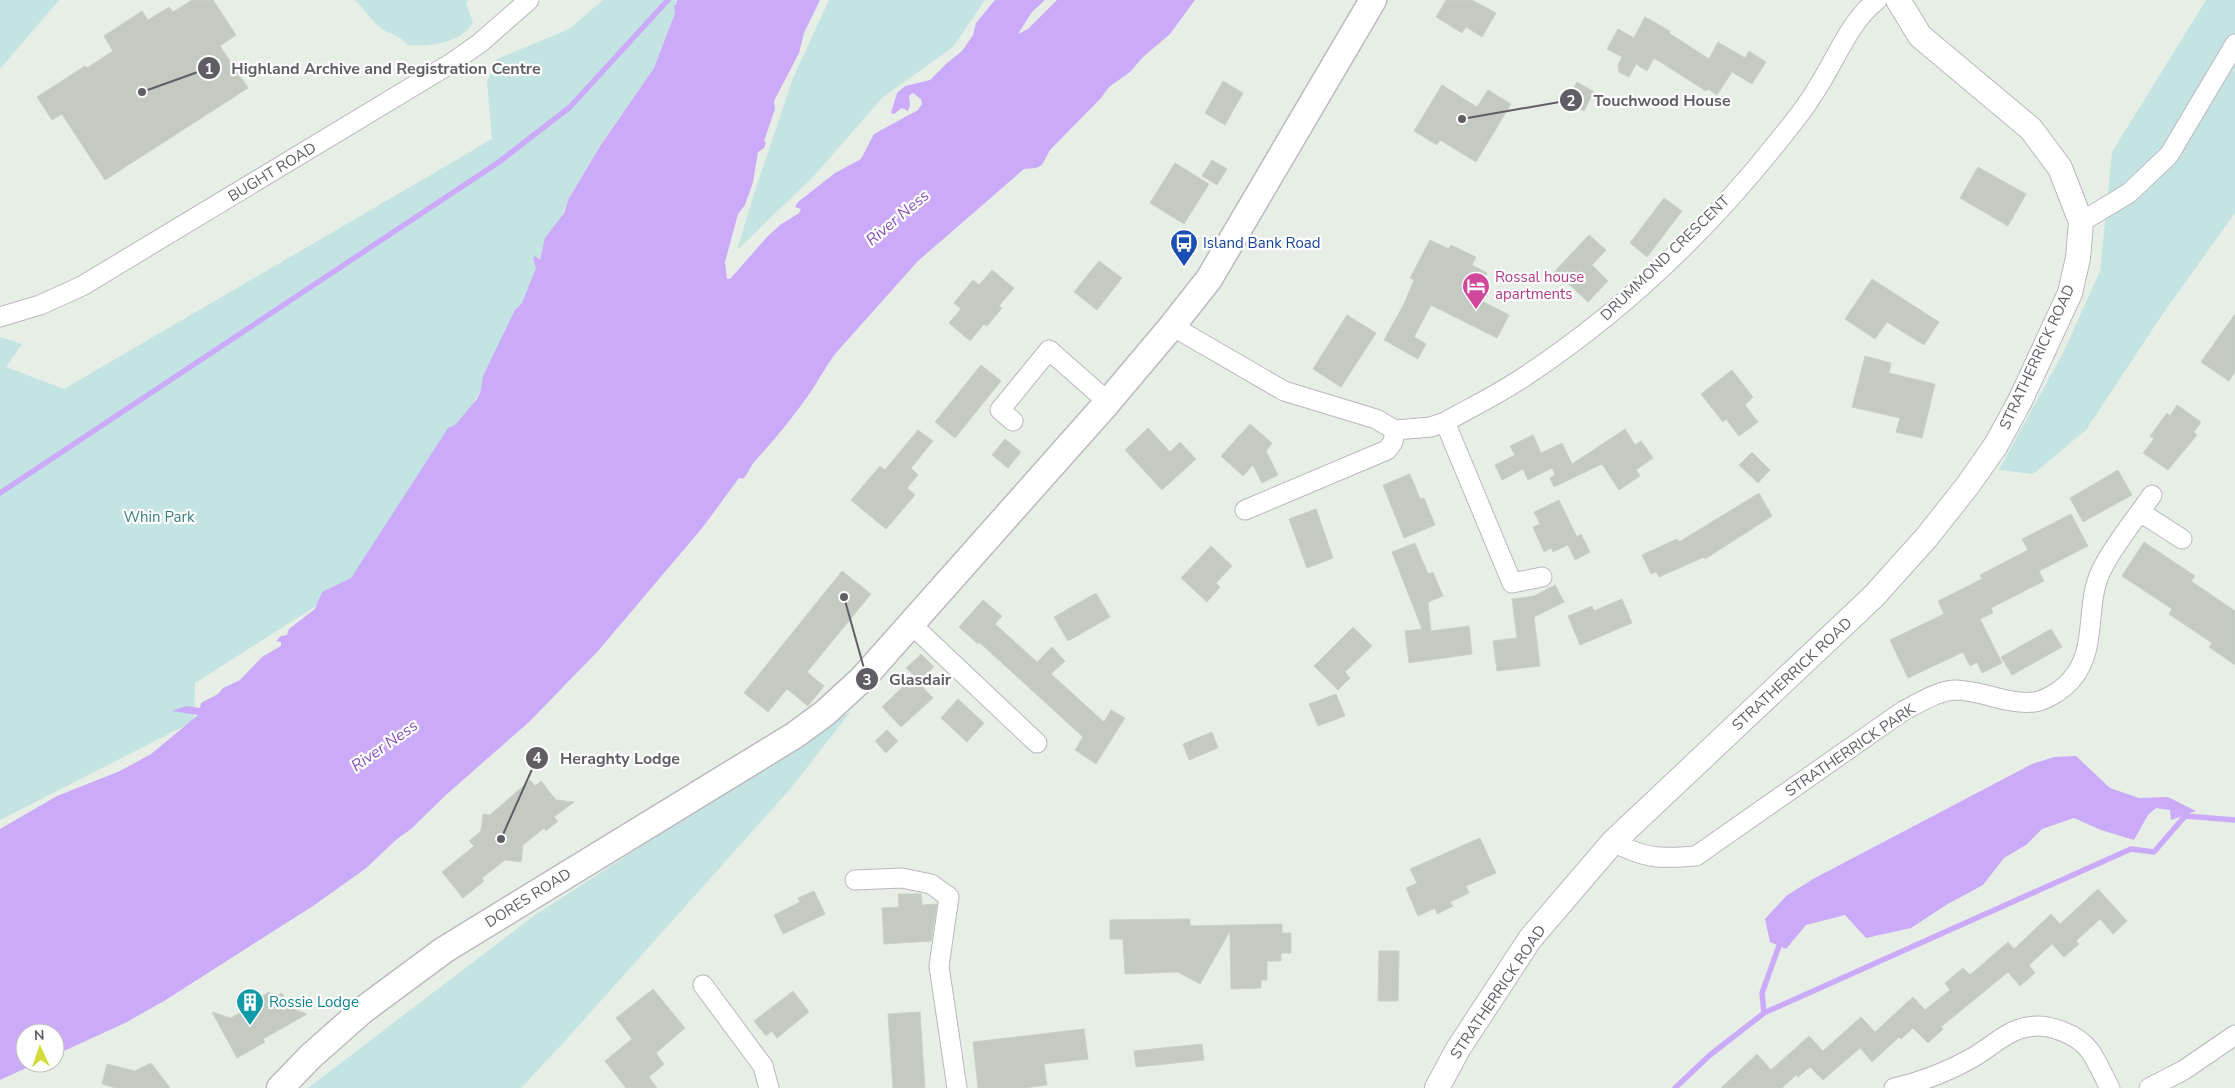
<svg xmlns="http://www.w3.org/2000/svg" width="2235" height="1088" viewBox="0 0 2235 1088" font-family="'Nunito Sans',sans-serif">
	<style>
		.green { fill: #c4e4e3 }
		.water { fill: #cbabf9 }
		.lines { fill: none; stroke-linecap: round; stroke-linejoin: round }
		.stream { stroke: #cbabf9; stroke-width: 5.5 }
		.building { fill: #c4cac2; stroke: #c9d2c4 }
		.minor-casing { stroke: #bbb7be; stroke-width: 21 }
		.tertiary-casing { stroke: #bbb7be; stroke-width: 26 }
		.secondary-casing { stroke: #bdb9c0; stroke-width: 29 }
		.minor { stroke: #fff; stroke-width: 19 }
		.tertiary { stroke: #fff; stroke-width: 24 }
		.secondary { stroke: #fff; stroke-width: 26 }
		.labels { text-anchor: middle; stroke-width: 4.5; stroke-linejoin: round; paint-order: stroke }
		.street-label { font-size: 15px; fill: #615d64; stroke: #fff }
		.transit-label { font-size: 15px; fill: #164399; stroke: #fff; text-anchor: start }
		.hotel-label { font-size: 15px; fill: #b23c85; stroke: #fff; text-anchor: start }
		.park-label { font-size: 15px; fill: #3a7c7e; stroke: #fff }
		.culture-label { font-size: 15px; fill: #0d838f; stroke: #fff; text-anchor: start }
		.water-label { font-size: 16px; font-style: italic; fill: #844fbb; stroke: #fff }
		.leader { fill: none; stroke: #615d64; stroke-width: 2 }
		.callout-dot { fill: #615d64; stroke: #fff; stroke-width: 2 }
		.mark-label { font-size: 15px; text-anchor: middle; font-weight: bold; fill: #fff }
		.callout-label { font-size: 16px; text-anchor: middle; font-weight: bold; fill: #615d64; stroke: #fff; stroke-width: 4.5; stroke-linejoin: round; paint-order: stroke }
	</style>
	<rect width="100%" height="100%" fill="#e7eee5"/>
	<path class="green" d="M0,0H59L0,69Z
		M355,0H469L466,3L473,22C462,43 430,47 408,45C398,34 393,36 382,29C371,21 365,9 355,0Z
		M603,0H676L675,13L654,68L600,145L568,200L530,290L481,390L404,523L346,587L195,683L194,721L0,820V337L22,344L6,367L64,389L492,139L487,82L497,59L569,29Z
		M829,0H985L953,47L882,98L814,176L737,250L754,194L793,78Z
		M2206,0H2235V213L2164,312L2086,430L2033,474L1999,470L2065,349L2100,271L2112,152Z
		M851,711L791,788L564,1042L521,1088H308L535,915Z"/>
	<path class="water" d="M677,0H820L804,33L799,53L774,101L775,109L764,141L766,142L764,148L758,152L753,182L745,205L738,214L725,262L727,279H730L767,237L780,225L799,213L801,209L795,207L798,202L835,173L861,159L874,134L918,110L922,104L921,99L913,93L909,96L910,105L908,111L902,108L894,114L891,113L897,93L905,86L930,80L947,63L962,51L973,35L976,23L995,0H1045L1032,12L1018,34L1028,29L1057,0H1195L1170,34L1143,57L1130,72L1109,87L1101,98L1050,150L1042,165L1036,168L1024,169L918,261L835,354C826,366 820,378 812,390C795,415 776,438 756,460C750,466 749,473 743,479L739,478L703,527L598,651L529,722L447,794L411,829L397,839L365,869L313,906L164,1001L125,1023L55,1055V1033H25V1063H37L0,1080V829L57,796L120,771L151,754L198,715L172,711L186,706L200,708L201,703L218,694L223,688L240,680L262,657L281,646V642L276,641L281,636L287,635L289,629L315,609L322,592L351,578L448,428L455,425L477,399L481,390L483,376L515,310L522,303L536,268L533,258L535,256L540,260L545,238L564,213L568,200L600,146L654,68L675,13L674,5H676Z
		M2076,756L2110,788L2139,798L2168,797L2196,811L2171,820L2170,810L2156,808L2148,815L2134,840L2101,830L2074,818L2042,829L2026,845L2004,858L1983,885L1946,905L1911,928L1866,938L1845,915L1806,925L1786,949L1770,942L1765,919L1786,896L1813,879L2032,764L2054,757Z"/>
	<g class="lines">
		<path class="stream" d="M0,493L499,162L570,107L668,0
			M1764,1013L1762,993L1779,946
			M1675,1088L1710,1055L1764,1013L2131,849L2154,852L2185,816L2235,820"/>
	</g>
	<path class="building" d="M192,0H213L236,35L220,46L248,88L105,180L62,114L52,120L37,97L85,66L87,68L113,51L104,36L142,11L148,20L169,7L173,12Z
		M1446,0H1472L1496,13L1482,37L1466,27L1462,33L1436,17Z
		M1645,17L1670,31L1669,33L1709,59L1718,42L1745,58L1749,51L1766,62L1752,84L1732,72L1717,95L1708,89L1706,91L1654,58L1647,71L1636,64L1629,77L1619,72L1618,65L1622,57L1607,49L1618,29L1634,38Z
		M1223,81L1243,93L1225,125L1205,113Z
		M1577,82L1594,92L1584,111L1567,101Z
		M1442,85L1477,107L1488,90L1511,104L1476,162L1440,140L1437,145L1414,131Z
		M1212,160L1227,169L1217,185L1202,176Z
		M1175,163L1209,184L1184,224L1150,203Z
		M1978,167L2026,194L2008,226L1960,198Z
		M1664,198L1682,211L1647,257L1630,243Z
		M1589,235L1606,250L1592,265L1608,281L1588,302L1555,271Z
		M1430,240L1449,249L1451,245L1476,257L1472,265L1487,273L1474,297L1509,315L1497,338L1431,305L1414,337L1426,344L1418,359L1384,340L1404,304L1414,280L1410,278Z
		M1099,261L1122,278L1097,310L1074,292Z
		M992,270L1014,288L999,306L1002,308L987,326L984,324L970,341L949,323L961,309L954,303L973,280L979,285Z
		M1872,279L1939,322L1924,345L1887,322L1875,339L1845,319Z
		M2235,314V372L2229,381L2201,362Z
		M1347,315L1376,333L1341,387L1313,369Z
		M1865,356L1891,363L1889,373L1935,384L1922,438L1896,432L1900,418L1852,407Z
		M981,365L1001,381L955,438L935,422Z
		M1732,370L1753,397L1745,405L1758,422L1739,436L1726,419L1723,422L1701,394Z
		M2177,405L2201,422L2194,432L2197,435L2168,470L2143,453L2154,439L2150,436L2167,413L2170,416Z
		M1250,424L1272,443L1266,451L1278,475L1262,483L1253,465L1243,476L1221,456Z
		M1148,428L1170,452L1180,442L1196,459L1162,490L1125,450Z
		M1625,429L1635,445L1641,441L1653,458L1636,470L1640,476L1619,490L1602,464L1554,487L1550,478L1555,475L1552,468L1528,480L1523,469L1502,480L1495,465L1515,455L1510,446L1533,435L1541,453L1562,443L1572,464Z
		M918,430L933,441L911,468L918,475L907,488L915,495L886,529L851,500L880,466L885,470Z
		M1005,439L1021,452L1008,468L992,455Z
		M1752,452L1770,470L1758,483L1739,465Z
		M2118,470L2132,495L2083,522L2070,498Z
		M1410,474L1420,499L1424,498L1435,525L1404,538L1383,485Z
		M1759,493L1772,516L1705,559L1704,557L1659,577L1656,572L1651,574L1642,555L1677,539L1679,542Z
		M1559,500L1577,537L1581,534L1590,552L1575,560L1568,545L1553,552L1551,548L1544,552L1533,527L1540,524L1534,512Z
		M1316,509L1333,558L1307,568L1289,519Z
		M2071,514L2088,546L2039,571L2044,581L1991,608L1993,613L1980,619L2002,663L1982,673L1977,662L1970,666L1963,652L1908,678L1890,640L1944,614L1938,601L1982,579L1980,575L2028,550L2022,539Z
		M2144,542L2195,576L2191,581L2235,611V665L2209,647L2212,643L2169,614L2172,609L2122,576Z
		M1415,543L1428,574L1433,572L1443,596L1428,602L1431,631L1469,626L1472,654L1409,663L1405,631L1422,629L1392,552Z
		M1211,546L1232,566L1216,583L1220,587L1207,602L1181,578Z
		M842,571L871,594L807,672L824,686L808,706L787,689L768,712L744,693Z
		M1555,585L1564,602L1534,617L1540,666L1497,671L1493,641L1517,638L1512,599L1534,596Z
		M1096,593L1110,617L1068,641L1054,617Z
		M1622,599L1632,623L1580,645L1568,616L1592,606L1594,611Z
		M983,600L1002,616L995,624L1037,662L1052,647L1065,661L1051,674L1104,722L1111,710L1125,718L1096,764L1075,750L1083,737L979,642L978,644L959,627Z
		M1353,627L1372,646L1345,672L1350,678L1338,690L1314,666Z
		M2051,629L2062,647L2012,675L2001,657Z
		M921,654L934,667L920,681L906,668Z
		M913,677L933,698L901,727L882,707Z
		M1336,694L1345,716L1318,726L1309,704Z
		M958,699L984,723L967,742L941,718Z
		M887,730L898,741L886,753L875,741Z
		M1212,732L1218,748L1189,760L1183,744Z
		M530,780L535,786L541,781L556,800L574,802L554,817L558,821L546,831L544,828L523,845L521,862L505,860L482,878L484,881L463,898L442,872L474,846L469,841L481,831L483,814L490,815Z
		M1480,838L1496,873L1466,886L1469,893L1450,902L1453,906L1437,914L1435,908L1418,916L1406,888L1417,883L1410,869Z
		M2098,889L2127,921L2113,934L2100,919L2076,941L2079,944L2064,957L2052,944L2029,965L2035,973L2020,986L2008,972L1941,1027L1943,1029L1928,1043L1913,1028L1901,1039L1899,1037L1872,1062L1860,1048L1823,1080L1810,1067L1798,1077L1796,1075L1782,1088H1721L1757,1054L1771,1070L1809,1036L1823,1051L1861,1017L1875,1032L1913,997L1925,1010L1950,990L1945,983L1963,968L1970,975L2008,942L2014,949L2051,914L2060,924Z
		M814,891L825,914L783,934L774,915L800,902L798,898Z
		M898,894H921L922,905L937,904L931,941L884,944L882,908L899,907Z
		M1190,919V926L1282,924V933H1291V953H1281V961H1267V980H1261V988L1231,989L1230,931L1200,984L1178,972L1125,974L1123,939H1110V920Z
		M1379,951H1399L1398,1001H1378Z
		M653,989L685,1028L656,1053L664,1064L649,1077L657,1088H626L605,1061L632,1039L616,1018Z
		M793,991L809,1012L777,1038L772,1031L766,1036L754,1021Z
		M269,992L273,998L282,993L290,1008L307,1014L263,1039L265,1042L237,1058L212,1012L231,1018L254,1005L252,1001Z
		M920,1012L925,1088H893L888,1014Z
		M1084,1029L1088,1059L1044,1064L1047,1085L1024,1088H978L973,1042Z
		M1202,1044L1204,1060L1136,1067L1134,1051Z
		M151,1063L170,1088H116L102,1084L107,1064L135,1071Z"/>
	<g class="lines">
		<g class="minor-casing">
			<path id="minor" d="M2081,222L2129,193L2169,155L2235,44
				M0,317L40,305L82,286L450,64L480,43L529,0
				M1172,326L1284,391L1376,419L1395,430L1431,427L1445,422C1472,407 1501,393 1527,375C1623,311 1709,229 1780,139C1793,123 1806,107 1816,90C1836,60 1848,23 1877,0
				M1013,421L1000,410L1049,350L1108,402
				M1445,422L1512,583L1542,577
				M1245,510L1387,450L1393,442L1395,430
				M2140,512L2182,539
				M912,625L1037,743
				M1613,842C1646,859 1660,859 1696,856L1903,711C1919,703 1937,691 1955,690C1982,690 2007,705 2034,702C2044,701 2057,693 2064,687C2101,656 2083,609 2101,571C2114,544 2135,520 2152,495
				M855,880L902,878L931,884L949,897L939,966L957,1088
				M703,985L763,1066L769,1088
				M1894,1088C1921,1082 1947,1072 1972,1058C1990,1048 2007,1030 2028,1027C2048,1023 2078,1034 2090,1051C2098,1062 2103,1076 2110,1088
				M2149,1088L2184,1070L2235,1035"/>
		</g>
		<g class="tertiary-casing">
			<path id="tertiary" d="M1437,1088L1458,1049L1530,939L1613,842L1874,596L1926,538L1968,485L1996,445L2020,401L2070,293L2078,258L2081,222L2060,168L2031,129L1920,36L1898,0"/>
		</g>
		<g class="secondary-casing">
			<path id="secondary" d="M280,1088L311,1056L363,1010L444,950L795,735L825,713L863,678L1108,402L1172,326L1209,279L1373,0"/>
		</g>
		<use href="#minor" class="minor"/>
		<use href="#tertiary" class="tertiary"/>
		<use href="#secondary" class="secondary"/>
	</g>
	<defs>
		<g id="bus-pin" transform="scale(1.4375)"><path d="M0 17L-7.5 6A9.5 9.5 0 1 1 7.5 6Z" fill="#1a4fb4" stroke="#fff"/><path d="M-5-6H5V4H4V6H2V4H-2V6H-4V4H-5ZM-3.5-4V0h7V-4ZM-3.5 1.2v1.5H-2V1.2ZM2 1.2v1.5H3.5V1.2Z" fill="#fff"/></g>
		<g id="hotel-pin" transform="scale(1.4375)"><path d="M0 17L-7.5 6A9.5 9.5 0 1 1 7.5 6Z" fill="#d1479c" stroke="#fff"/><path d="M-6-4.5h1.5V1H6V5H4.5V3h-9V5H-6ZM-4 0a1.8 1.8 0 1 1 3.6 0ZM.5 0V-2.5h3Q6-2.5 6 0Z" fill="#fff"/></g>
		<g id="building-pin" transform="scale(1.4375)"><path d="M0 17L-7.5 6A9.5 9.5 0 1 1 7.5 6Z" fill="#0f9aa8" stroke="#fff"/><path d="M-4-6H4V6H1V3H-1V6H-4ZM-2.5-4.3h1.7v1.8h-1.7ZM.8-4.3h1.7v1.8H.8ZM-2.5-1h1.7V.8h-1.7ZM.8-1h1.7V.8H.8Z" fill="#fff"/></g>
	</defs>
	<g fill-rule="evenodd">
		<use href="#bus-pin" x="1184" y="243"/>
		<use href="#hotel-pin" x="1476" y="286"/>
		<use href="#building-pin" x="250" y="1002"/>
	</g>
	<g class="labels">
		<g class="street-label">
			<text transform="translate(272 172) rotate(-31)" y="5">BUGHT ROAD</text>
			<text transform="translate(1665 258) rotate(-44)" y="5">DRUMMOND CRESCENT</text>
			<text transform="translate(2037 357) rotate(-65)" y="5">STRATHERRICK ROAD</text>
			<text transform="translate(1792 674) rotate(-43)" y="5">STRATHERRICK ROAD</text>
			<text transform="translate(1850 750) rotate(-34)" y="5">STRATHERRICK PARK</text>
			<text transform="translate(528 898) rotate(-32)" y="5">DORES ROAD</text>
			<text transform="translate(1498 992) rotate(-56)" y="5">STRATHERRICK ROAD</text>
		</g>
		<g class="transit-label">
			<text x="1203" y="248">Island Bank Road</text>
		</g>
		<g class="hotel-label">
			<text x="1495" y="282">Rossal house<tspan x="1495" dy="17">apartments</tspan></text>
		</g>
		<g class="park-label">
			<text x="159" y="522">Whin Park</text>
		</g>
		<g class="culture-label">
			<text x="269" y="1007">Rossie Lodge</text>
		</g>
		<g class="water-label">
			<text transform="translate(897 217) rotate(-40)" y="6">River Ness</text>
			<text transform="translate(384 745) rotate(-35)" y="6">River Ness</text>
		</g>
	</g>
	<path class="leader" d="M142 92L209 68M1462 119L1571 100M844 597L867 679M501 839L537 758"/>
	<g class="callout-dot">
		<circle cx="142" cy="92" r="5"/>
		<circle cx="1462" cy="119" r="5"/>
		<circle cx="844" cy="597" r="5"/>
		<circle cx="501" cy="839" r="5"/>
		<circle cx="209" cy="68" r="12"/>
		<circle cx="1571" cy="100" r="12"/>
		<circle cx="867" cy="679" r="12"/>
		<circle cx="537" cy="758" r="12"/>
	</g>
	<g class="mark-label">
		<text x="209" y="74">1</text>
		<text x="1571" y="106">2</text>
		<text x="867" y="685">3</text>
		<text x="537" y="763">4</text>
	</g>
	<g class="callout-label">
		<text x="386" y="74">Highland Archive and Registration Centre</text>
		<text x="1662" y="106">Touchwood House</text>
		<text x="920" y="685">Glasdair</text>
		<text x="620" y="764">Heraghty Lodge</text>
	</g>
	<g transform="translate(40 1048) rotate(357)"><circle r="24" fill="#ffffff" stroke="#c0bec1"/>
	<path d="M0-4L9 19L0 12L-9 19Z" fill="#d3dc3d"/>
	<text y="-8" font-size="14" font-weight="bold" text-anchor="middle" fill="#615d64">N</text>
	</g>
</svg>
